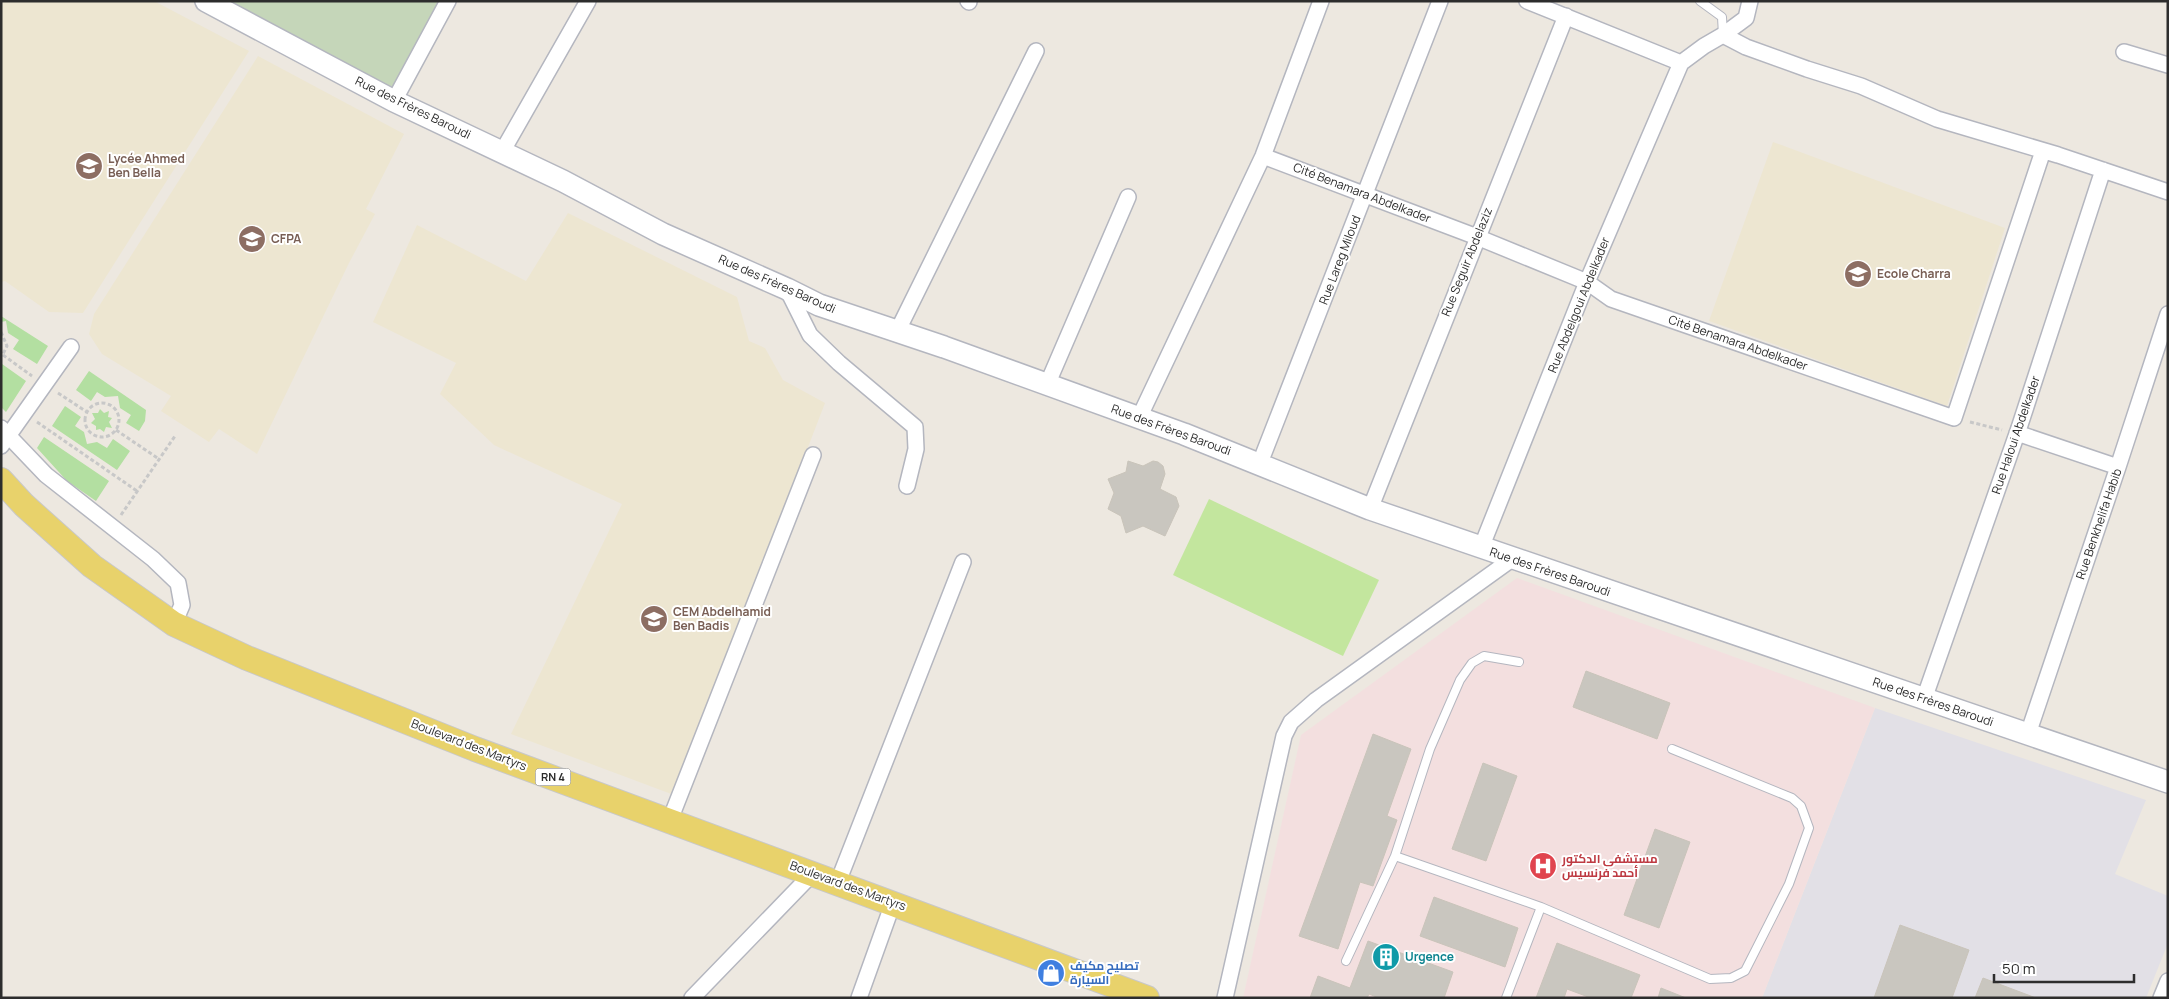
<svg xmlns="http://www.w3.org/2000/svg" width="2169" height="999" viewBox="0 0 2169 999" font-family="Manrope,Cairo,sans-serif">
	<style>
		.industrial { fill: #e2e0e6 }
		.education { fill: #ede6d1 }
		.medical { fill: #f3dfdf }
		.green { fill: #b3dfa1 }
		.cemetery { fill: #c5d6b9 }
		.pitch { fill: #c3e69e }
		.building { fill: #c9c6bf; stroke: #c9c4ba }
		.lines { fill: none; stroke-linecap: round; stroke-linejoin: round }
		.lane-casing { stroke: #b4b6bf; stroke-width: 10 }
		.street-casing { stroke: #b4b6bf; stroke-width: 18 }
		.secondary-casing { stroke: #b4b6bf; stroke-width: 24 }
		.primary-casing { stroke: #c8c8c8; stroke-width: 26 }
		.path { stroke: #c8c8c8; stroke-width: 3; stroke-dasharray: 4 2.5; stroke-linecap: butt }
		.lane { stroke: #fff; stroke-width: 8 }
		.street { stroke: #fff; stroke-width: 15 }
		.secondary { stroke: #fff; stroke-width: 21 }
		.primary { stroke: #e8d26b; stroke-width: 24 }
		.labels { text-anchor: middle; stroke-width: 4; stroke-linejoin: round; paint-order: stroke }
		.shield { fill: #fff; stroke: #6c6c6c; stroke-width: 1 }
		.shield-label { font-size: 11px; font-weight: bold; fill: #2d2d2d }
		.street-label { font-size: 12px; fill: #2d2d2d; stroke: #fff }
		.education-label { font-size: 12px; font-weight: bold; fill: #785e54; stroke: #fff; text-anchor: start }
		.health-label { font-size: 12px; font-weight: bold; fill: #be3a42; stroke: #fff; text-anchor: start }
		.culture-label { font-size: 12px; font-weight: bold; fill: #0d838f; stroke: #fff; text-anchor: start }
		.shop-label { font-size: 12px; font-weight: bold; fill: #366cbe; stroke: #fff; text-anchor: start }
	</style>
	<rect width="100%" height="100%" fill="#ede8e0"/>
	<path class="industrial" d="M1875,708L2146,800L2115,874L2168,896V943L2146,998H1762Z"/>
	<path class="education" d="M1,1H154L249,51L83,313L49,312L5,281L1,282Z
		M258,56L404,134L366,209L375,214L349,263L257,454L219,429L209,442L161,411L171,396L102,354L89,334L94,314Z
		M1773,142L2005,228L1947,406L1709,321Z
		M568,213L737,297L749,341L765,348L783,380L825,403L674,795L511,734L622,504L494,445L440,394L456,363L373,322L417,225L526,281Z"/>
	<path class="medical" d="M1517,578L1875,708L1762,998H1243L1301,735Z"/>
	<path class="green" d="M1,316L48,346L37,364L13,349L19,340L8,333L6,321L1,322Z
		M2,364L26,381L6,412L1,407Z
		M89,371L146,410L145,421L139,431L126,423L131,415L120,408L118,396L105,397L97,392L91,401L76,390Z
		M65,406L81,417L75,426L84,432L87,444L97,442L107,448L113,439L130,451L117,470L52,426Z
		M100,409L104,413L109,411L108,417L112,418L109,422L112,428L106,427L104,432L100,429L96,430V426L91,423L95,419L92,413H98Z
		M44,437L109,481L96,501L67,481L37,448Z"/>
	<path class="cemetery" d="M227,1H440L392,90Z"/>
	<path class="pitch" d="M1209,499L1379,580L1343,656L1173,575Z"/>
	<path class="building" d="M1128,461L1143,466L1153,461L1158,462L1163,466L1165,474L1160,489L1176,497L1179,506L1165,536L1143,526L1126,533L1121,516L1108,509L1114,493L1108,479L1126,472Z
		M1586,671L1670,703L1657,739L1573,707Z
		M1373,734L1411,749L1387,816L1397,820L1373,886L1360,882L1338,949L1299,936Z
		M1483,763L1517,776L1486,861L1452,849Z
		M1655,829L1690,842L1659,928L1624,915Z
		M1434,897L1518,928L1505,967L1420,936Z
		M1900,925L1969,950L1952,998H1874Z
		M1368,941L1453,972L1444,998H1379L1369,994L1367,998H1310L1318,976L1350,988Z
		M1557,943L1640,975L1631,998H1591L1567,989L1564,998H1536Z
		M1983,978L2036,998H1975Z
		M1661,988L1686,998H1658Z"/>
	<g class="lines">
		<g class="lane-casing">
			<path id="lane" d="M1700,1L1722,17L1723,35
				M1395,856L1541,907L1710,979L1731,978L1745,971L1789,884L1809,828L1801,806L1792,798L1672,749
				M1346,961L1395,856L1430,749L1460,680L1472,663L1484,656L1519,662
				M1506,998L1541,907"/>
		</g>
		<g class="street-casing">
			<path id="street" d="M968,1L969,2
				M1527,1L1681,63
				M1723,35L1746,18L1750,1
				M2124,52L2168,65
				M394,101L448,1
				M502,152L588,1
				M1263,156L1477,237L1587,282L1611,299L1954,418L2043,151
				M787,289L810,335L839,363L915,427L916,449L907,486
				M897,332L1036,51
				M1047,385L1128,197
				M1139,418L1263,156L1321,1
				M1,428L46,475L153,559L178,583L182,605L174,624
				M2017,433L2118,467
				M1,446L71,347
				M1260,463L1440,1
				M1370,509L1566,16
				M1481,548L1587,282L1681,63L1704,46L1723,35L1746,47L1807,69L1861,86L1937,119L2058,155L2168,192
				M1924,699L2019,428L2103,170
				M2028,734L2118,467L2168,314
				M670,820L813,455
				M838,882L963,562
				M692,998L813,873
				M859,998L893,903
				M1225,998L1284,736L1291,722L1316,700L1512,559
				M2161,998L2168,981"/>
		</g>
		<g class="secondary-casing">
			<path id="secondary" d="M206,1L394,101L563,181L663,234L787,289L819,305L944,347L1184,434L1370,509L2168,782"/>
		</g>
		<g class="primary-casing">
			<path id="primary" d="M1,480L24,505L92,566L174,624L247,658L475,749L1147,998"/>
		</g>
		<path class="path" d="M1,332L7,346L2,356
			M3,355L32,376
			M58,393L87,412
			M85 420a17 17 0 1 1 34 0a17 17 0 1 1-34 0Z
			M37,422L137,491
			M1970,422L2002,430
			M116,430L159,459
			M121,515L175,436"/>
		<use href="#lane" class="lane"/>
		<use href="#street" class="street"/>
		<use href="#secondary" class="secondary"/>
		<use href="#primary" class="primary"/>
	</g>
	<defs>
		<g id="school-disc" transform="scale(1.4375)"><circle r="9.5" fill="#8d6e63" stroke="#fff"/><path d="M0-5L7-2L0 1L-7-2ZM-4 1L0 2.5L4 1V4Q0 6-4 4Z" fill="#fff"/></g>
		<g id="university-disc" transform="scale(1.4375)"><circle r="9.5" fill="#8d6e63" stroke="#fff"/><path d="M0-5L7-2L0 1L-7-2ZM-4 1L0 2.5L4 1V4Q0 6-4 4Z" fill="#fff"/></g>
		<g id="hospital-disc" transform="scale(1.4375)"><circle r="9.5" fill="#e0444e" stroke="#fff"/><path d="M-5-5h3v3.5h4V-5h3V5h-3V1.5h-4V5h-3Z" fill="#fff"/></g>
		<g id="building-disc" transform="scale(1.4375)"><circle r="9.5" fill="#0f9aa8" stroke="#fff"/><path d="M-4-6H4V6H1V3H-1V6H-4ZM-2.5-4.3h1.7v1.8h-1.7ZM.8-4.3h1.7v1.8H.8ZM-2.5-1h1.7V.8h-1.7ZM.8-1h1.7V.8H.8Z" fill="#fff"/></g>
		<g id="shop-disc" transform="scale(1.4375)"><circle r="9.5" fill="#3f7fe0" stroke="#fff"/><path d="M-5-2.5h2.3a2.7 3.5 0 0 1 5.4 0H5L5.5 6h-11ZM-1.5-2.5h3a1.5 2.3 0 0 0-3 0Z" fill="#fff"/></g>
	</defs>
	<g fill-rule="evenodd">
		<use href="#school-disc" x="89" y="166"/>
		<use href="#university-disc" x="252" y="239"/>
		<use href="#school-disc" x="1858" y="274"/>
		<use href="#school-disc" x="654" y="619"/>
		<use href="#hospital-disc" x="1543" y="866"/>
		<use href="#building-disc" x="1386" y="957"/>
		<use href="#shop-disc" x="1051" y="973"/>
	</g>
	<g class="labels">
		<rect class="shield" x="535.5" y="768.5" width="35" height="17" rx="4"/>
		<g class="shield-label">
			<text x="553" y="781">RN 4</text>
		</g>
		<g class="street-label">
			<text transform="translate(413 108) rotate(26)" y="4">Rue des Frères Baroudi</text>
			<text transform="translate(1362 193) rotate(21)" y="4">Cité Benamara Abdelkader</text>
			<text transform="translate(1340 260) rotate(-69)" y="4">Rue Lareg Miloud</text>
			<text transform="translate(1467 262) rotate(-68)" y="4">Rue Seguir Abdelaziz</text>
			<text transform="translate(777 284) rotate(24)" y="4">Rue des Frères Baroudi</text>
			<text transform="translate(1579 305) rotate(-68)" y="4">Rue Abdelgoui Abdelkader</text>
			<text transform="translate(1738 343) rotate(19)" y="4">Cité Benamara Abdelkader</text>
			<text transform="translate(1171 430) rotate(20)" y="4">Rue des Frères Baroudi</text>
			<text transform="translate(2016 435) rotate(-71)" y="4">Rue Haloui Abdelkader</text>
			<text transform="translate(2099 524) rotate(-71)" y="4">Rue Benkhelifa Habib</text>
			<text transform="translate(1550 572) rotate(19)" y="4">Rue des Frères Baroudi</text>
			<text transform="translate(1933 702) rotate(19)" y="4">Rue des Frères Baroudi</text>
			<text transform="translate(469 745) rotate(21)" y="4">Boulevard des Martyrs</text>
			<text transform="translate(848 886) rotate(20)" y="4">Boulevard des Martyrs</text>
		</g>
		<g class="education-label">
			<text x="108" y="163">Lycée Ahmed<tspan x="108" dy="14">Ben Bella</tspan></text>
			<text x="271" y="243">CFPA</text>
			<text x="1877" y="278">Ecole Charra</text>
			<text x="673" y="616">CEM Abdelhamid<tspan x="673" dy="14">Ben Badis</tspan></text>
		</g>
		<g class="health-label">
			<text x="1562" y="863">مستشفى الدكتور<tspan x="1562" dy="14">أحمد فرنسيس</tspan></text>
		</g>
		<g class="culture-label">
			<text x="1405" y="961">Urgence</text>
		</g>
		<g class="shop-label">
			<text x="1070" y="970">تصليح مكيف<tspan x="1070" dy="14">السيارة</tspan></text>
		</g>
	</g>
	<rect width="2169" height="999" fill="none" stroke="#2d2d2d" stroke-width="5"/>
	<path d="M1994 974v8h140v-8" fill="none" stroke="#2d2d2d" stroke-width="2.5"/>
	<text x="2002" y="974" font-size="15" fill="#2d2d2d" stroke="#ffffff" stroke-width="4" paint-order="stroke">50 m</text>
</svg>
